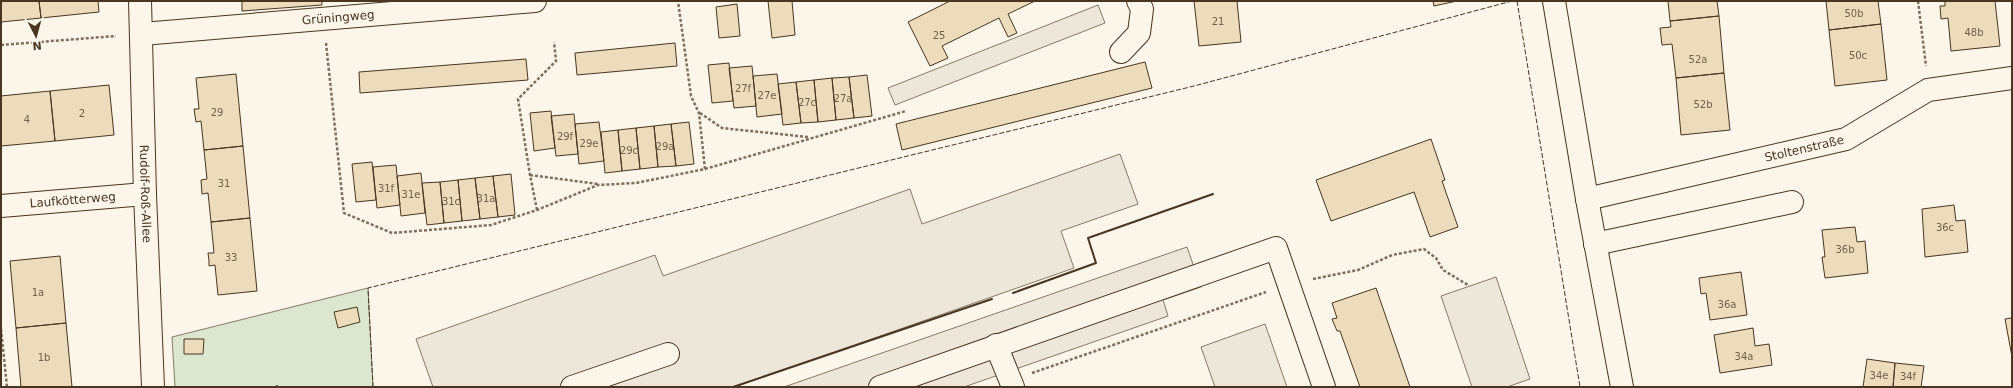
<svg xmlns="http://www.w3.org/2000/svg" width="2013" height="388" viewBox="0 0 2013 388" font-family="'DejaVu Sans',sans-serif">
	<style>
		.green { fill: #dce7d0; stroke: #887966 }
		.parking { fill: #ede7d9; stroke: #887966 }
		.building { fill: #ecdcbc; stroke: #4a3520 }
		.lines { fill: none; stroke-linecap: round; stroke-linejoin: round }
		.minor-casing { stroke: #4a3520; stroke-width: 24 }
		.path { stroke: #7f6f5c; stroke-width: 2.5; stroke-dasharray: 3 2; stroke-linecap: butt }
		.minor { stroke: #fbf6e9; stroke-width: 22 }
		.fence { stroke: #4a3520; stroke-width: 1; stroke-dasharray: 5 2; stroke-linecap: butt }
		.wall { stroke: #4a3520; stroke-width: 2 }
		.labels { text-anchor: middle; stroke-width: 3; stroke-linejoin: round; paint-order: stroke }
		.number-label { font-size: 10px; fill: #725f47 }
		.street-label { font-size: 12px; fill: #4a3520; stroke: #fbf6e9 }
	</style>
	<rect width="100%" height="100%" fill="#fbf6e9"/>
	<path class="green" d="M368,288L373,387H175L172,337Z"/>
	<path class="parking" d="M1098,5L1105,23L895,105L888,88Z
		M1120,154L1138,204L1061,231L1074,268L735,387H433L416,339L655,255L663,276L910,189L922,224Z
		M1187,247L1201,287L1163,300L1168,316L964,387H784Z
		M1496,277L1530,379L1507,387H1472L1441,296Z
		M1265,324L1287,387H1215L1201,347Z"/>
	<path class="building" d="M1,1H39L41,18L1,22Z
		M39,1H98L99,12L41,18Z
		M242,1H322V5L242,11Z
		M768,1H792L795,35L772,38Z
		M950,1H1035L1008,14L1017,33L1008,37L999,18L942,46L948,58L930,66L908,22Z
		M1194,1H1237L1241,42L1199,46Z
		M1433,1H1457L1434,6Z
		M1668,1H1717L1719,16L1670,21Z
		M1826,1H1878L1881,24L1829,30Z
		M1945,1H1995L2000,46L1951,51L1948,18L1941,19L1940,6H1945Z
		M737,4L740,36L719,38L716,7Z
		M1719,16L1724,73L1676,78L1672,44L1662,45L1660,28L1671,27L1670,21Z
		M1881,24L1887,80L1835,86L1829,30Z
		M675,43L677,66L577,75L575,53Z
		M526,59L528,80L360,93L359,72Z
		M1145,62L1152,88L902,150L896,124Z
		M729,63L733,101L712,103L708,65Z
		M752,66L756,106L734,108L729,68Z
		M1724,73L1730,130L1681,135L1676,78Z
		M236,74L243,146L204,150L201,121L196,122L194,109H199L196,78Z
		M777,74L782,114L757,117L753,76Z
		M867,75L872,116L854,118L849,77Z
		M849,77L854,118L836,120L832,78Z
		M832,78L836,120L818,122L814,80Z
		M814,80L818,122L801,123L796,82Z
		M796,82L801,123L783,125L778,84Z
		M109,85L114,135L55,141L50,91Z
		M50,91L55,141L1,146V96Z
		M551,111L555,148L534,151L530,113Z
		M574,114L578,154L556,156L551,116Z
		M599,122L604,161L579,164L575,124Z
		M689,122L694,164L676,166L671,124Z
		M671,124L676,166L658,167L654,126Z
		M654,126L658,167L640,169L636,128Z
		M636,128L640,169L622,171L618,130Z
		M618,130L622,171L605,173L601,132Z
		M1431,139L1445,180L1442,181L1458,227L1430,237L1414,192L1331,221L1316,180Z
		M243,146L250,218L211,222L208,193L202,194L201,180L207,179L204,150Z
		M372,162L376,200L356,202L352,164Z
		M396,165L400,205L377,208L373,167Z
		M421,173L425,213L401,216L397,176Z
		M511,174L515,215L498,217L493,176Z
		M493,176L498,217L480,219L475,178Z
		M475,178L480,219L462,221L458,180Z
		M458,180L462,221L444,223L440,182Z
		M440,182L444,223L427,225L422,183Z
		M1954,205L1956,221L1965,220L1968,252L1925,257L1922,209Z
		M250,218L257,291L218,295L215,265L209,266V261L208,253H214L211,222Z
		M1855,227L1857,242L1865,241L1868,273L1825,278L1822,257H1825L1822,230Z
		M60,256L66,323L16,328L10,261Z
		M1741,272L1747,315L1710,320L1706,293L1701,294L1699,278Z
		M1376,288L1410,387H1360L1340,331H1337L1332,319L1337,318L1332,303Z
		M357,307L360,322L338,328L334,312Z
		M2012,318V357L2005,319Z
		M66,323L72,387H21L16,328Z
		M1753,328L1755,346L1769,344L1772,365L1720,373L1714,335Z
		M184,339H204L203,354H184Z
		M1867,359L1895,363L1893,387H1863Z
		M1895,363L1924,366L1921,387H1893Z"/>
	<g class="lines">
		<g class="minor-casing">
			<g id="minor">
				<path id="s1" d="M140,1L145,194L153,387"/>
				<path d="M1554,1L1587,199L1622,387"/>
				<path id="s2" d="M142,34L535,1"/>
				<path d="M1121,52L1139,33L1142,9L1138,1"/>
				<path id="s3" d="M1587,199L1846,139L1928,90L2012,78"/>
				<path id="s4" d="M1,206L145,194"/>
				<path d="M1595,244L1792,202"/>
				<path d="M996,345L1013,387"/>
				<path d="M572,387L668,354"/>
				<path d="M880,387L1276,248L1324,387"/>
			</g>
		</g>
		<path class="path" d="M1918,1L1926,66
			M326,43L344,213L392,233L491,225L537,210L598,185L636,183L705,169L699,113L691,96L678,1
			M1,45L116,36
			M700,113L722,128L808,137
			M705,169L906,111
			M530,175L598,184
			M537,210L530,175L518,99L556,61L554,42
			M1313,279L1358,270L1392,255L1424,249L1436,258L1443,270L1468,285
			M1,329L7,387
			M1032,373L1266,292
			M277,385V387"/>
		<use href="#minor" class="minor"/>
		<path class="fence" d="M1517,1L1580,387
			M373,387L368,288L1194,86L1512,1"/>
		<path class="wall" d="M1013,293L1096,263L1088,238L1213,194
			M733,387L992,299"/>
	</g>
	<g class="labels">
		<g class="number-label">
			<text x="1854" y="17">50b</text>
			<text x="1218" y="25">21</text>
			<text x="1974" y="36">48b</text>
			<text x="939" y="39">25</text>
			<text x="1858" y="59">50c</text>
			<text x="1698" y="63">52a</text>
			<text x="743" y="92">27f</text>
			<text x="767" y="99">27e</text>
			<text x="843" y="102">27a</text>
			<text x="807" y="106">27c</text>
			<text x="1703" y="108">52b</text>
			<text x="217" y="116">29</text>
			<text x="82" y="117">2</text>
			<text x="27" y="123">4</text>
			<text x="565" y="140">29f</text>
			<text x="589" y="147">29e</text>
			<text x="665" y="150">29a</text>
			<text x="629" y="154">29c</text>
			<text x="224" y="187">31</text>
			<text x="386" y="192">31f</text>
			<text x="411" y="198">31e</text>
			<text x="486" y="202">31a</text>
			<text x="451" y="205">31c</text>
			<text x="1945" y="231">36c</text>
			<text x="1845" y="253">36b</text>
			<text x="231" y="261">33</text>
			<text x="38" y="296">1a</text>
			<text x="1727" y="308">36a</text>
			<text x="1744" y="360">34a</text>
			<text x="44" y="361">1b</text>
			<text x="1879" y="379">34e</text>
			<text x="1908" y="380">34f</text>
		</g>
		<g class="street-label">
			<text dy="4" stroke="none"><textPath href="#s2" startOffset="197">Grüningweg</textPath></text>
			<text dy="4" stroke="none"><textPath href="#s3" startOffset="223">Stoltenstraße</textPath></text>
			<text dy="4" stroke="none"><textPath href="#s1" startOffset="193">Rudolf-Roß-Allee</textPath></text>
			<text dy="4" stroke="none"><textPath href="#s4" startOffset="72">Laufkötterweg</textPath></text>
		</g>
	</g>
	<rect width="2013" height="388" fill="none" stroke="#4a3520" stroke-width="4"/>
	<g transform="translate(36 36) rotate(174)" stroke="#fbf6e9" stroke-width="3" paint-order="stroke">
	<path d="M0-3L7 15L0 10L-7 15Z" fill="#4a3520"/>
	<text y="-6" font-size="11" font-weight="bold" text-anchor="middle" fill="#4a3520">N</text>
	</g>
</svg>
